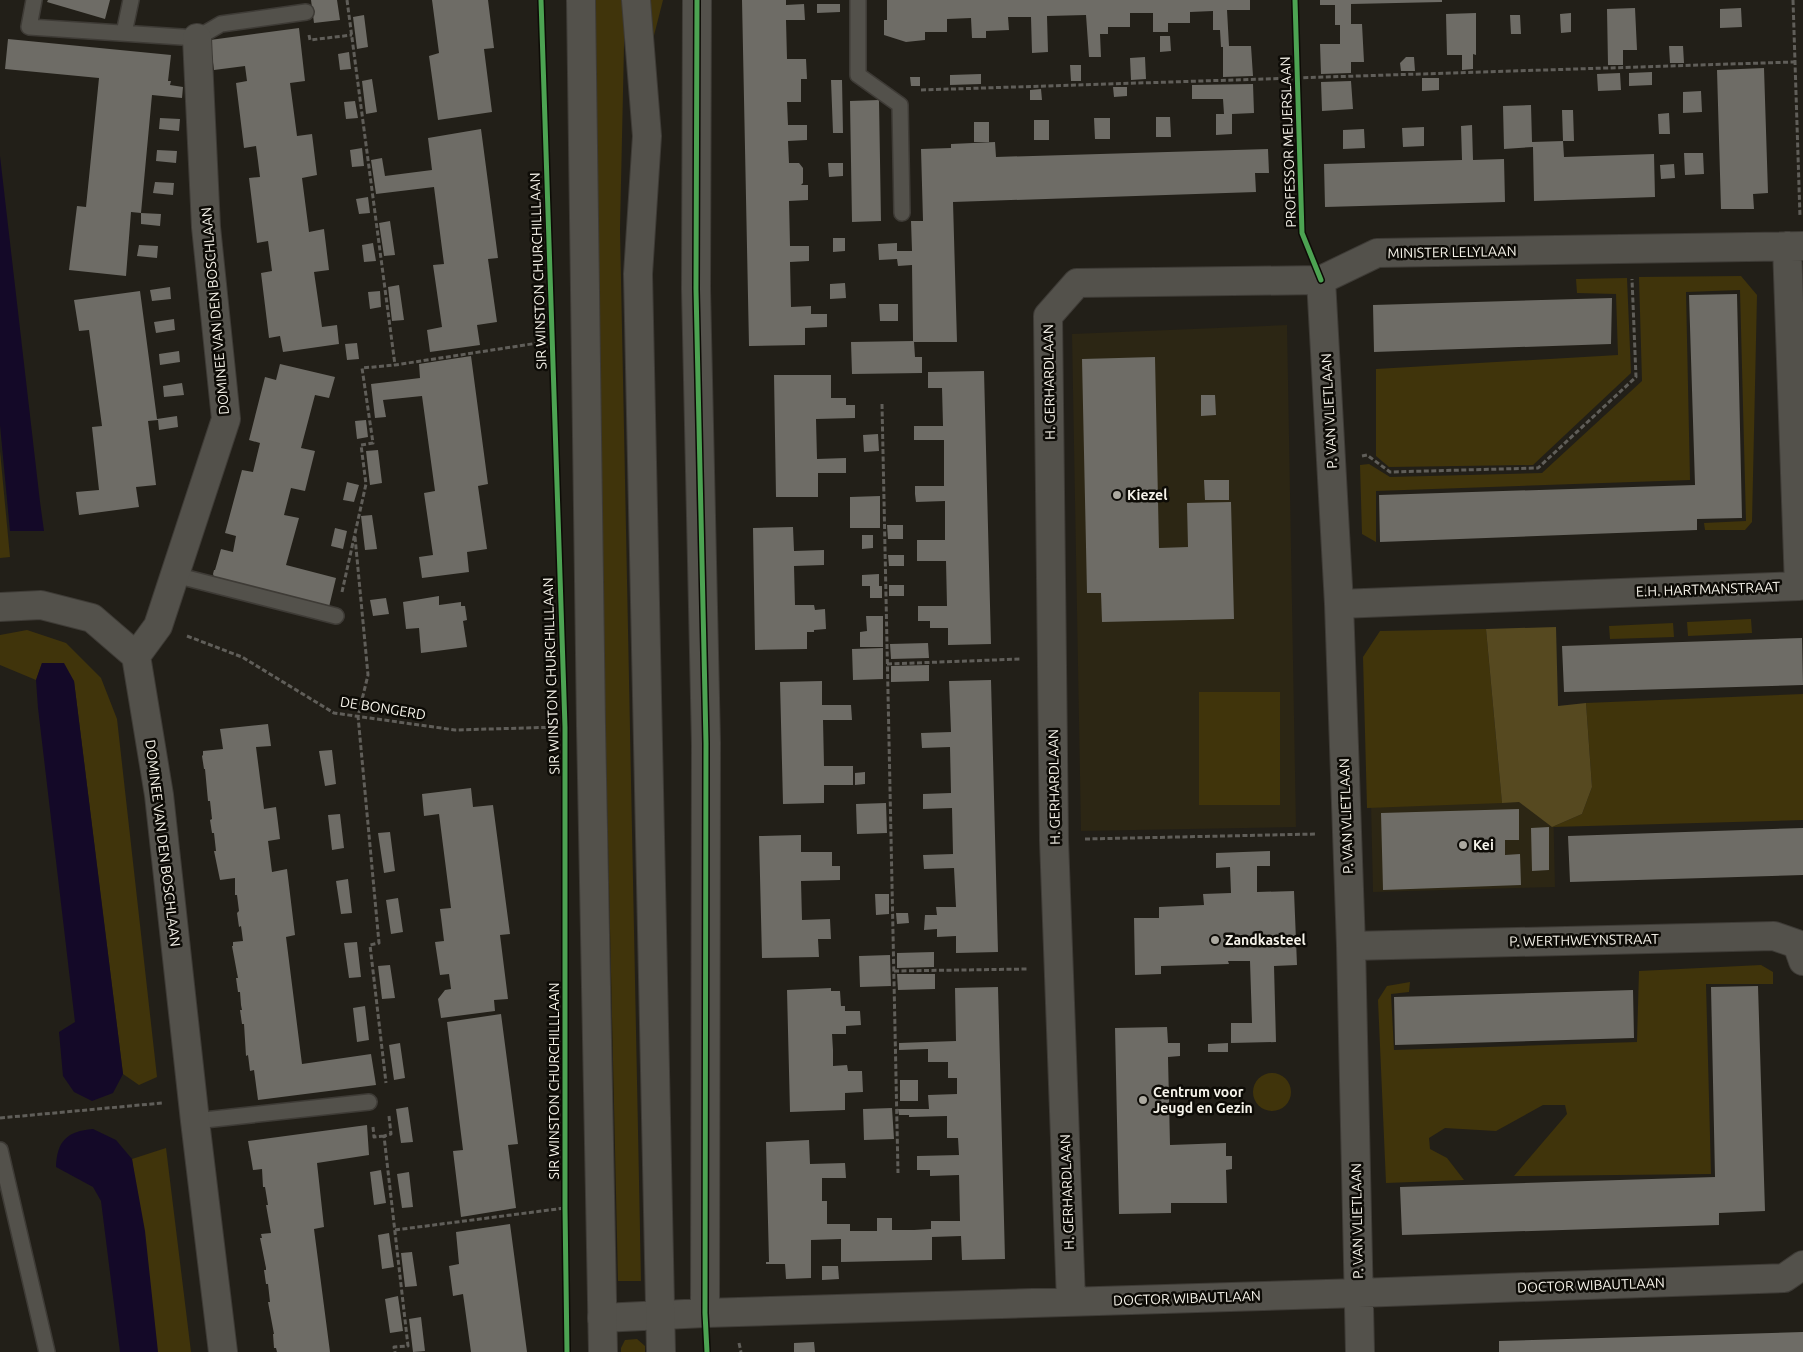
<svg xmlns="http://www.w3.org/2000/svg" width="1803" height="1352" viewBox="0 0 1803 1352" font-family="Ubuntu,sans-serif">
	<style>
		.built { fill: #2c2614 }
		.green { fill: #40340b }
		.forest { fill: #564920 }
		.water { fill: #140928 }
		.building { fill: #6e6c66 }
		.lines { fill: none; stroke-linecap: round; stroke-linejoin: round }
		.lane-casing { stroke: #3e3b36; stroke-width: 18 }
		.street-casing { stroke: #3e3b36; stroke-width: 30 }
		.secondary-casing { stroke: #3e3b36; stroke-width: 30 }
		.path { stroke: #605e59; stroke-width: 3; stroke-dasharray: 5 2.5; stroke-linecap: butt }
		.lane { stroke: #53514b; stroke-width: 15 }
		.street { stroke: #53514b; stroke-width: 28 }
		.secondary { stroke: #53514b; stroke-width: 28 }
		.cycleway-casing { stroke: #0d0b06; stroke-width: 8 }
		.cycleway { stroke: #4ca352; stroke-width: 5 }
		.poi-dot { fill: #aca9a0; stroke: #0d0b06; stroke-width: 2 }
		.labels { text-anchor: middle; stroke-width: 5; stroke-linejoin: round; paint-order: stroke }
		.street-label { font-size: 14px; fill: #f6f3ea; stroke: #0d0b06 }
		.poi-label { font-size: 14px; font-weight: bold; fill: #f6f3ea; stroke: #0d0b06; text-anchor: start }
	</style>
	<rect width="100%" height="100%" fill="#221f18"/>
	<path class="built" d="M1287,325L1296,827L1081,831L1072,334Z
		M1553,798L1555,887L1373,892L1371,803Z"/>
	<path class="green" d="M589,0H625L620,229L641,1281H618Z
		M644,0H663L647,63Z
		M1741,276L1757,295L1752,522L1745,530H1705L1704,523L1746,521L1740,290L1686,292L1690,480L1376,491V542L1362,534L1360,465L1369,464L1390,477L1542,473L1642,381L1639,277Z
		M1627,278L1631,373L1533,465L1389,467L1376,456V369L1618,355L1616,294L1577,293L1576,279Z
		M0,451L10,557L0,558Z
		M1751,619L1752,633L1688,636L1687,622Z
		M1673,623L1674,637L1610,639L1609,626Z
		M1486,629L1502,803L1367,808L1363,657L1380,631Z
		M27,630L66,643L101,678L117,719L157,1077L139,1085L123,1074L74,681L42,663L36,680L0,665V635Z
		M1199,692H1280V805H1199Z
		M1803,694V820L1552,827L1582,814L1592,787L1586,703Z
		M1761,965L1773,972V984H1706L1711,1174L1514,1176L1567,1114L1565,1105H1543L1496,1131L1445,1128L1429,1138L1430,1149L1447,1158L1464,1180L1386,1183L1378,1000L1387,986L1410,982L1409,992L1391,994L1394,1050L1637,1042L1639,971Z
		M1253 1092a19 19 0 1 1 38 0a19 19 0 1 1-38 0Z
		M166,1148L191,1352H156L132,1159Z
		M637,1339L645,1346V1352H621V1348L625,1340Z"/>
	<path class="forest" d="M1556,627L1558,706L1586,703L1592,787L1582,814L1552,827L1519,802L1502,803L1486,629Z"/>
	<path class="water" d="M0,156L40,502L44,531H10L0,425Z
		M42,663H64L74,681L123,1074L113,1093L92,1101L74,1092L63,1076L59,1032L75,1022L38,708L36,680Z
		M93,1129L116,1140L132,1159L145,1231L158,1352H120L101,1201L93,1187L56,1167C57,1141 67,1131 93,1129Z"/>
	<path class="building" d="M48,0H110L105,19L47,2Z
		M311,0H337L340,20L314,23Z
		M432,0H488L494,48L484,49L492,112L438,120L429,56L439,53Z
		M742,0H786V5L804,4L805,20H786L787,59H806L807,79H801V102H787L788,125H807V140L788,141L789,163H799L803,168V183L801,185H808V200L789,201L790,246H809V261L790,262L791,307L811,306V314H827V327L805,328V345L749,346Z
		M887,0H1250V10H1227L1229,46H1251L1253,76L1223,77V47H1221L1220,30H1213V11L1190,12V23H1168V32H1153V13H1130V27H1108V34H1100L1101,57H1089L1086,15L1047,16L1048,52L1032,53L1031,17H1008L1009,30L986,31V38H972L971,18L947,19V32H925V40L906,42L884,35V20H887Z
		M1320,0H1442V2L1351,4V24H1362L1364,62H1351V73L1321,74L1320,44H1340V25H1335V5H1320Z
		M817,4H840V12L817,13Z
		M1635,8L1637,50H1623V65H1608L1607,9Z
		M1741,8L1742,27L1720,28V9Z
		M1476,13V55L1473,54V69L1462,70V55H1447L1446,14Z
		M1571,13V32L1561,33L1560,14Z
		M364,15L368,47L357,49L353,17Z
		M1510,15H1520L1521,34H1511Z
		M299,28L305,81L290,83L297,136L312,134L317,175L302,178L309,232L324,229L329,270L314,272L322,327L337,325L339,344L283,352L280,336L269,338L261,273L272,271L268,241L257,243L249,178L260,177L258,161L256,146L244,148L236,83L247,81L245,66L214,70L210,40Z
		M1160,36H1170L1171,51L1160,52Z
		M8,39L171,55L168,81H171L170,85L183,87L182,98L152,95L141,213L161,214L160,226L141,224V213L131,212L126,276L69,270L77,206L86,207L99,78L5,69Z
		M1669,46H1683L1684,63H1670Z
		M349,52L351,69L340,70L338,54Z
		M1145,57L1146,79L1131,80L1130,58Z
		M1406,57H1414L1415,71H1401L1400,63Z
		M1070,65H1081V81H1071Z
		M1764,68L1768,193L1753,194L1754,209H1721L1717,70Z
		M1652,72V85L1629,86V73Z
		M1620,73L1621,90L1598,91L1597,74Z
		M981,74V84L950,85V75Z
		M910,77H920V86H911Z
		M1422,78H1439V90L1422,91Z
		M372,79L377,112L366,114L362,81Z
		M831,80H842L843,133H833Z
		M1351,81L1353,109L1322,111L1321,82Z
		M1253,84L1254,113L1232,114V134L1216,135V114H1224L1223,99H1192V85Z
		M1113,87H1127V96L1114,97Z
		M1041,89L1042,100H1030V90Z
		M1701,91L1702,112L1683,113V92Z
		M879,100L881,221L852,222L850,101Z
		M355,101L358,118L346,119L344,102Z
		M1531,105L1532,142L1563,141L1564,157L1654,154L1655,197L1534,201L1533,147L1504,149L1503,106Z
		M1562,110H1573L1574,141H1563Z
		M1669,113L1670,134H1659L1658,114Z
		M1156,117H1170L1171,137H1156Z
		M160,118L180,119L179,131L159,129Z
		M1094,118H1110V139H1095Z
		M1034,120H1049V140H1034Z
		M974,122H989V142H974Z
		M1472,125L1473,160L1504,159L1505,202L1325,207L1324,164L1462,160L1461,126Z
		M1424,127V146L1403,147L1402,128Z
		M481,129L498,258L488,259L497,322L477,325L480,345L430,352L427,330L442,327L433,265L444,264L434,187L376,194L371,160L382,158L385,176L432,170L428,138Z
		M1364,129L1365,148L1343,149V130Z
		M995,142L996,157L1268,149L1269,173H1255L1256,192L953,202L957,342H914L915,357H922V373L852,374L851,342L913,341L912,265L898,266L897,259L879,260L878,244L897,243V251H912L911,221H923L921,149L951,148V144Z
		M362,148L364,166L352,167L350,150Z
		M157,150L177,151L176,163L156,161Z
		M1684,153H1703L1704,174L1685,175Z
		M828,163H843V176L829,177Z
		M1674,164L1675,178L1661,179L1660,165Z
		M155,182L174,183L173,195L153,193Z
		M368,197L370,213L359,214L356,199Z
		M390,221L395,255L384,256L379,223Z
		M833,238H845V251L833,252Z
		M373,243L376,261L364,262L362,245Z
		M139,245L158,246L157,258L137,256Z
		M845,283L846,298L830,299V284Z
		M399,285L404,320L392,321L388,287Z
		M170,287L171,299L152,301L150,290Z
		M140,291L157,419L177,416L178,427L159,430L158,420L148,421L156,485L136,487L139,507L79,515L76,492L99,490L92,427L102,426L89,330L79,331L74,300Z
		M380,291L381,307L370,309L368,292Z
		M1737,294L1742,518L1697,519V530L1380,542L1379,495L1695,485L1689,295Z
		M1612,298L1611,344L1374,352L1373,305Z
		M879,304H898V321H880Z
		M174,319L175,330L156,333L154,322Z
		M357,343L359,359L347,360L345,344Z
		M179,351L180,362L160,365L159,354Z
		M471,356L488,484L478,486L487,549L467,552L469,572L422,578L419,557L433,555L424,493L435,491L422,396L383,400L386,417L375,418L371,384L420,378L419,364Z
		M1155,357L1159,548L1188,547L1187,503L1231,502L1234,619L1102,622L1101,593H1087L1082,359Z
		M280,364L335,377L329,398L315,395L301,448L315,451L305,491L291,488L284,515L299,518L286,565L336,578L329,607L214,577L213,574L214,570H215L221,549L233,552L236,536L225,533L242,470L253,472L260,443L249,440L265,377L276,380Z
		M984,371L991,644L948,645V628H930V621H918V606H947L946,561H917V540H945V501L916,502L915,494V486H944V440H914V426H943L942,388H928V372Z
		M774,375H831V398H846V405H855V418L816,419L817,459L846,458V473H818V497H776Z
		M182,383L184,395L164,397L163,386Z
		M1201,395H1215L1216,415L1201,416Z
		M366,420L368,437L357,439L355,421Z
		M878,434L879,451L864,452L863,435Z
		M378,450L382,483L370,485L366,451Z
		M1204,480H1229V500H1205Z
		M347,482L359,485L354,502L343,500Z
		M880,496V528H850V497Z
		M372,515L377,549L365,550L361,516Z
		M887,525H903V539H888Z
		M793,527L794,551L824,550V565L794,566L795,605H814L815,610L825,609L826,629L814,630V632H807V649L755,650L753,528Z
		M335,528L347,531L343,549L331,546Z
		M862,535H873V548L862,549Z
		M888,555H904V566H889Z
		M879,574V586H882V598H870V586H862V575Z
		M889,585H904V596H889Z
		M439,596V605L461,602V606H465L467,620L463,621L467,647L421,653L419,628L406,629L403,602Z
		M386,598L389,614L373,616L370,600Z
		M866,616H883V647H860V632L867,631Z
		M1802,638L1803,685L1564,692L1562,646Z
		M928,643L929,658L891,659L890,644Z
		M883,648V679L853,680L852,649Z
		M929,665V681L891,682V666Z
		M991,680L998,952L956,953V936L937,937V929L924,930L925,915H937L936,907H956L954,868L924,869L923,855L953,854L952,808L923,809V794L951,793L950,747L922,748L921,733L951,732L949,681Z
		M822,681V705H851L852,720H823L824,766H853V785H824V803L783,804L780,682Z
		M268,724L271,746L256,747L264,809L276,807L280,839L268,841L272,872L287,869L295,935L286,937L302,1064L371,1054L376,1085L258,1100L254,1070L250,1071L248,1055L246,1056L244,1024H242L240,1010H242L241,1005L240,992H238L236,978H238L237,973L232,946H233V942L243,941L241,926L239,927L237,913L239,911L237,895H235V878L220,880L214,851H216L214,833H212L210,820L212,819L210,801H208L205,769H204L202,756L203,755V751L223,749L220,729Z
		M332,750L336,784L325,786L319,751Z
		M865,772V784L855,785V773Z
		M471,788L473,807L493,805L510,934L500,935L508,999L494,1000L495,1011L441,1018L438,999L445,990L451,989L449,974L440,975L435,942L444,941L440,909L451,908L439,814L424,816L422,794Z
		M886,803L887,833L857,834L856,804Z
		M1519,809V840H1505V855L1520,854L1521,885L1383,890L1381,813Z
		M340,814L344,848L332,850L328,815Z
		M1549,827V870L1532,871L1531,828Z
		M1803,828V875L1570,882L1568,836Z
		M390,832L395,871L384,873L378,833Z
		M801,835V852H832V866H840V880L801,881L802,920L830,919L831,939H818L819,957L762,958L759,836Z
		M1270,851V866H1257V892L1294,891L1297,965L1274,966L1276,1042L1231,1043V1023H1252L1250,961H1228L1229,964L1161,966V974L1135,975L1134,918H1159V907L1204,905L1203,894L1231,893L1230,867L1216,868V853Z
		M348,879L352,913L341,914L336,881Z
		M875,894H889V914L876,915Z
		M398,898L403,932L391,934L386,900Z
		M896,913H908L909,923L897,924Z
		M357,942L361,977L349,978L344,943Z
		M934,952V967L897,968V953Z
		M890,955L891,986L860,987L859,956Z
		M390,965L395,998L382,999L378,966Z
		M897,974H935V989L898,990Z
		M1758,986L1765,1211L1719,1213V1225L1402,1235L1400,1187L1715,1177L1711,987Z
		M998,987L1005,1259L962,1260L961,1236L932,1237V1260L841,1262V1239L811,1240V1278L786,1279L785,1264H766V1262H769L766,1142L809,1140L810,1164L845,1163L846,1178H822V1201H827V1224H850V1231H877V1218H892V1230H914L931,1229V1221H960L959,1175L930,1176V1170H917V1156L959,1155L958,1138H947V1116L909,1117V1115H899L898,1109H929L928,1095L957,1094V1078H948V1062H928V1049L899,1050V1043L956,1041L955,988Z
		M831,988V991H840L841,1006H845V1011H860L861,1025L846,1026V1034H832L833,1050V1066L847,1065L848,1071H862L863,1092L845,1093V1110L790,1112L787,990Z
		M1633,990L1634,1038L1395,1045L1394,997Z
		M365,1006L369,1040L357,1042L353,1008Z
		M501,1014L518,1144L508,1145L516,1208L461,1217L453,1151L463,1150L447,1022Z
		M1167,1027L1168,1043H1180V1056L1168,1057L1170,1145L1226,1143V1156H1232V1169L1226,1170L1227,1203H1171V1213L1119,1214L1115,1028Z
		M400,1043L405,1078L394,1080L389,1045Z
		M1228,1043V1052H1208V1044Z
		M900,1080H918V1101H900Z
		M408,1107L413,1142L401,1143L396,1109Z
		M892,1108L894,1139L864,1140L863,1109Z
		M367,1125L369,1155L317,1163L324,1227L314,1229L330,1352H277L276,1348H274L273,1334H274L268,1302H270L268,1284H266L264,1270H266V1268L260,1238H262L261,1234L271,1233L266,1205H268L265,1187H263L262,1169L253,1170L248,1141Z
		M381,1170L386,1203L374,1205L370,1172Z
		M409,1172L413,1207L402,1208L397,1174Z
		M510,1224L527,1352H471L463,1294L453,1296L449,1266L459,1264L456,1232Z
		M389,1233L394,1267L382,1269L378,1235Z
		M412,1252L417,1286L405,1287L401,1253Z
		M822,1266H838L839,1279L822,1280Z
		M398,1296L403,1331L390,1333L385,1299Z
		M421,1317L425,1351L413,1352L409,1319Z
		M1803,1332V1352H1499V1341Z
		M814,1342L815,1352H794V1343Z"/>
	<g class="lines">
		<g class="lane-casing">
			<path id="lane" d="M34,0L29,27L197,38L221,24L306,12
				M858,0V75L900,105L902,213
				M124,33L131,0
				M175,575L336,616
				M195,1121L369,1102
				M0,1150L47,1352"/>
		</g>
		<g class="street-casing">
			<path id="street" d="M697,0L696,289L706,743L705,1313
				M197,38L206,227L226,419L158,626L136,656L159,795L195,1121L223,1352
				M1321,280L1339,604L1351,946L1360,1352
				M1339,604L1799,586L1787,246
				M0,607L41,605L92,618L136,656
				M1351,946L1774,936L1797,944L1803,961
				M1071,1301L1054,840L1048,316L1077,283L1321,280L1377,253L1803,246
				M602,1318L705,1313L1359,1293L1784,1278L1803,1265"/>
		</g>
		<g class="secondary-casing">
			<path id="secondary" d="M581,0L591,726L603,1352
				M636,0L647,136L638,274L661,1352"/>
		</g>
		<path class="path" d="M347,0L395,365
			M1793,0L1800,217
			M309,35L310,40L352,35
			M921,90L1794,62
			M882,404L898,1173
			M1362,456L1367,455L1390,472L1538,468L1636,377L1632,279
			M355,537L368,675L358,716L379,943L370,945L386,1083
			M342,592L366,484L361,445L373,443L362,368L395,365L551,341
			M187,636L242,657L334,713L455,730L560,727
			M887,664L1021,659
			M1085,839L1316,834
			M894,971L1028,969
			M389,1116L391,1134L384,1136L408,1346L394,1347L395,1352
			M0,1118L162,1103
			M373,1127L374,1137L384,1136
			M395,1230L565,1208
			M739,1343L741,1352"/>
		<use href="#lane" class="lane"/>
		<use href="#street" class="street"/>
		<use href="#secondary" class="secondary"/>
		<g class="cycleway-casing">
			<path id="cycleway" d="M541,0L565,727V1208L567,1352
				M697,0L696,289L706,743L705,1313L707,1352
				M1295,0L1302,233L1321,280"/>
		</g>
		<use href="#cycleway" class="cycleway"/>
	</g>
	<g class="poi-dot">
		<circle cx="1117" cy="495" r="5"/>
		<circle cx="1463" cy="845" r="5"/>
		<circle cx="1215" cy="940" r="5"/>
		<circle cx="1143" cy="1100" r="5"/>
	</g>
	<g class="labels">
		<g class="street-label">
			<text transform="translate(1288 142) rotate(-92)" y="5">PROFESSOR MEIJERSLAAN</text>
			<text transform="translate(1452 252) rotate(-1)" y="5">MINISTER LELYLAAN</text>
			<text transform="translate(538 271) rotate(-92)" y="5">SIR WINSTON CHURCHILLLAAN</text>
			<text transform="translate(215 311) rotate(-95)" y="5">DOMINEE VAN DEN BOSCHLAAN</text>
			<text transform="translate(1049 382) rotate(-91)" y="5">H. GERHARDLAAN</text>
			<text transform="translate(1329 411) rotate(-93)" y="5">P. VAN VLIETLAAN</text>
			<text transform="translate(1708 589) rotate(-2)" y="5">E.H. HARTMANSTRAAT</text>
			<text transform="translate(551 676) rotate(-92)" y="5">SIR WINSTON CHURCHILLLAAN</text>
			<text transform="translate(383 708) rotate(9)" y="5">DE BONGERD</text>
			<text transform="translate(1054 787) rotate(-91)" y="5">H. GERHARDLAAN</text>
			<text transform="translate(1346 816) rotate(-92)" y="5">P. VAN VLIETLAAN</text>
			<text transform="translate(163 843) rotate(83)" y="5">DOMINEE VAN DEN BOSCHLAAN</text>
			<text transform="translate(1584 940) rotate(-1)" y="5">P. WERTHWEYNSTRAAT</text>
			<text transform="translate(554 1081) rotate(-90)" y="5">SIR WINSTON CHURCHILLLAAN</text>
			<text transform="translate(1067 1192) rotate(-92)" y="5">H. GERHARDLAAN</text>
			<text transform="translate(1357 1221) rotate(-91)" y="5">P. VAN VLIETLAAN</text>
			<text transform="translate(1591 1285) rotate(-2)" y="5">DOCTOR WIBAUTLAAN</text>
			<text transform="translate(1187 1298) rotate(-2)" y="5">DOCTOR WIBAUTLAAN</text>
		</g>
		<g class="poi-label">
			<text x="1127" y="500">Kiezel</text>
			<text x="1473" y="850">Kei</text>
			<text x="1225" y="945">Zandkasteel</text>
			<text x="1153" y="1097">Centrum voor<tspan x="1153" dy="16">Jeugd en Gezin</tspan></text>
		</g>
	</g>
</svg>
